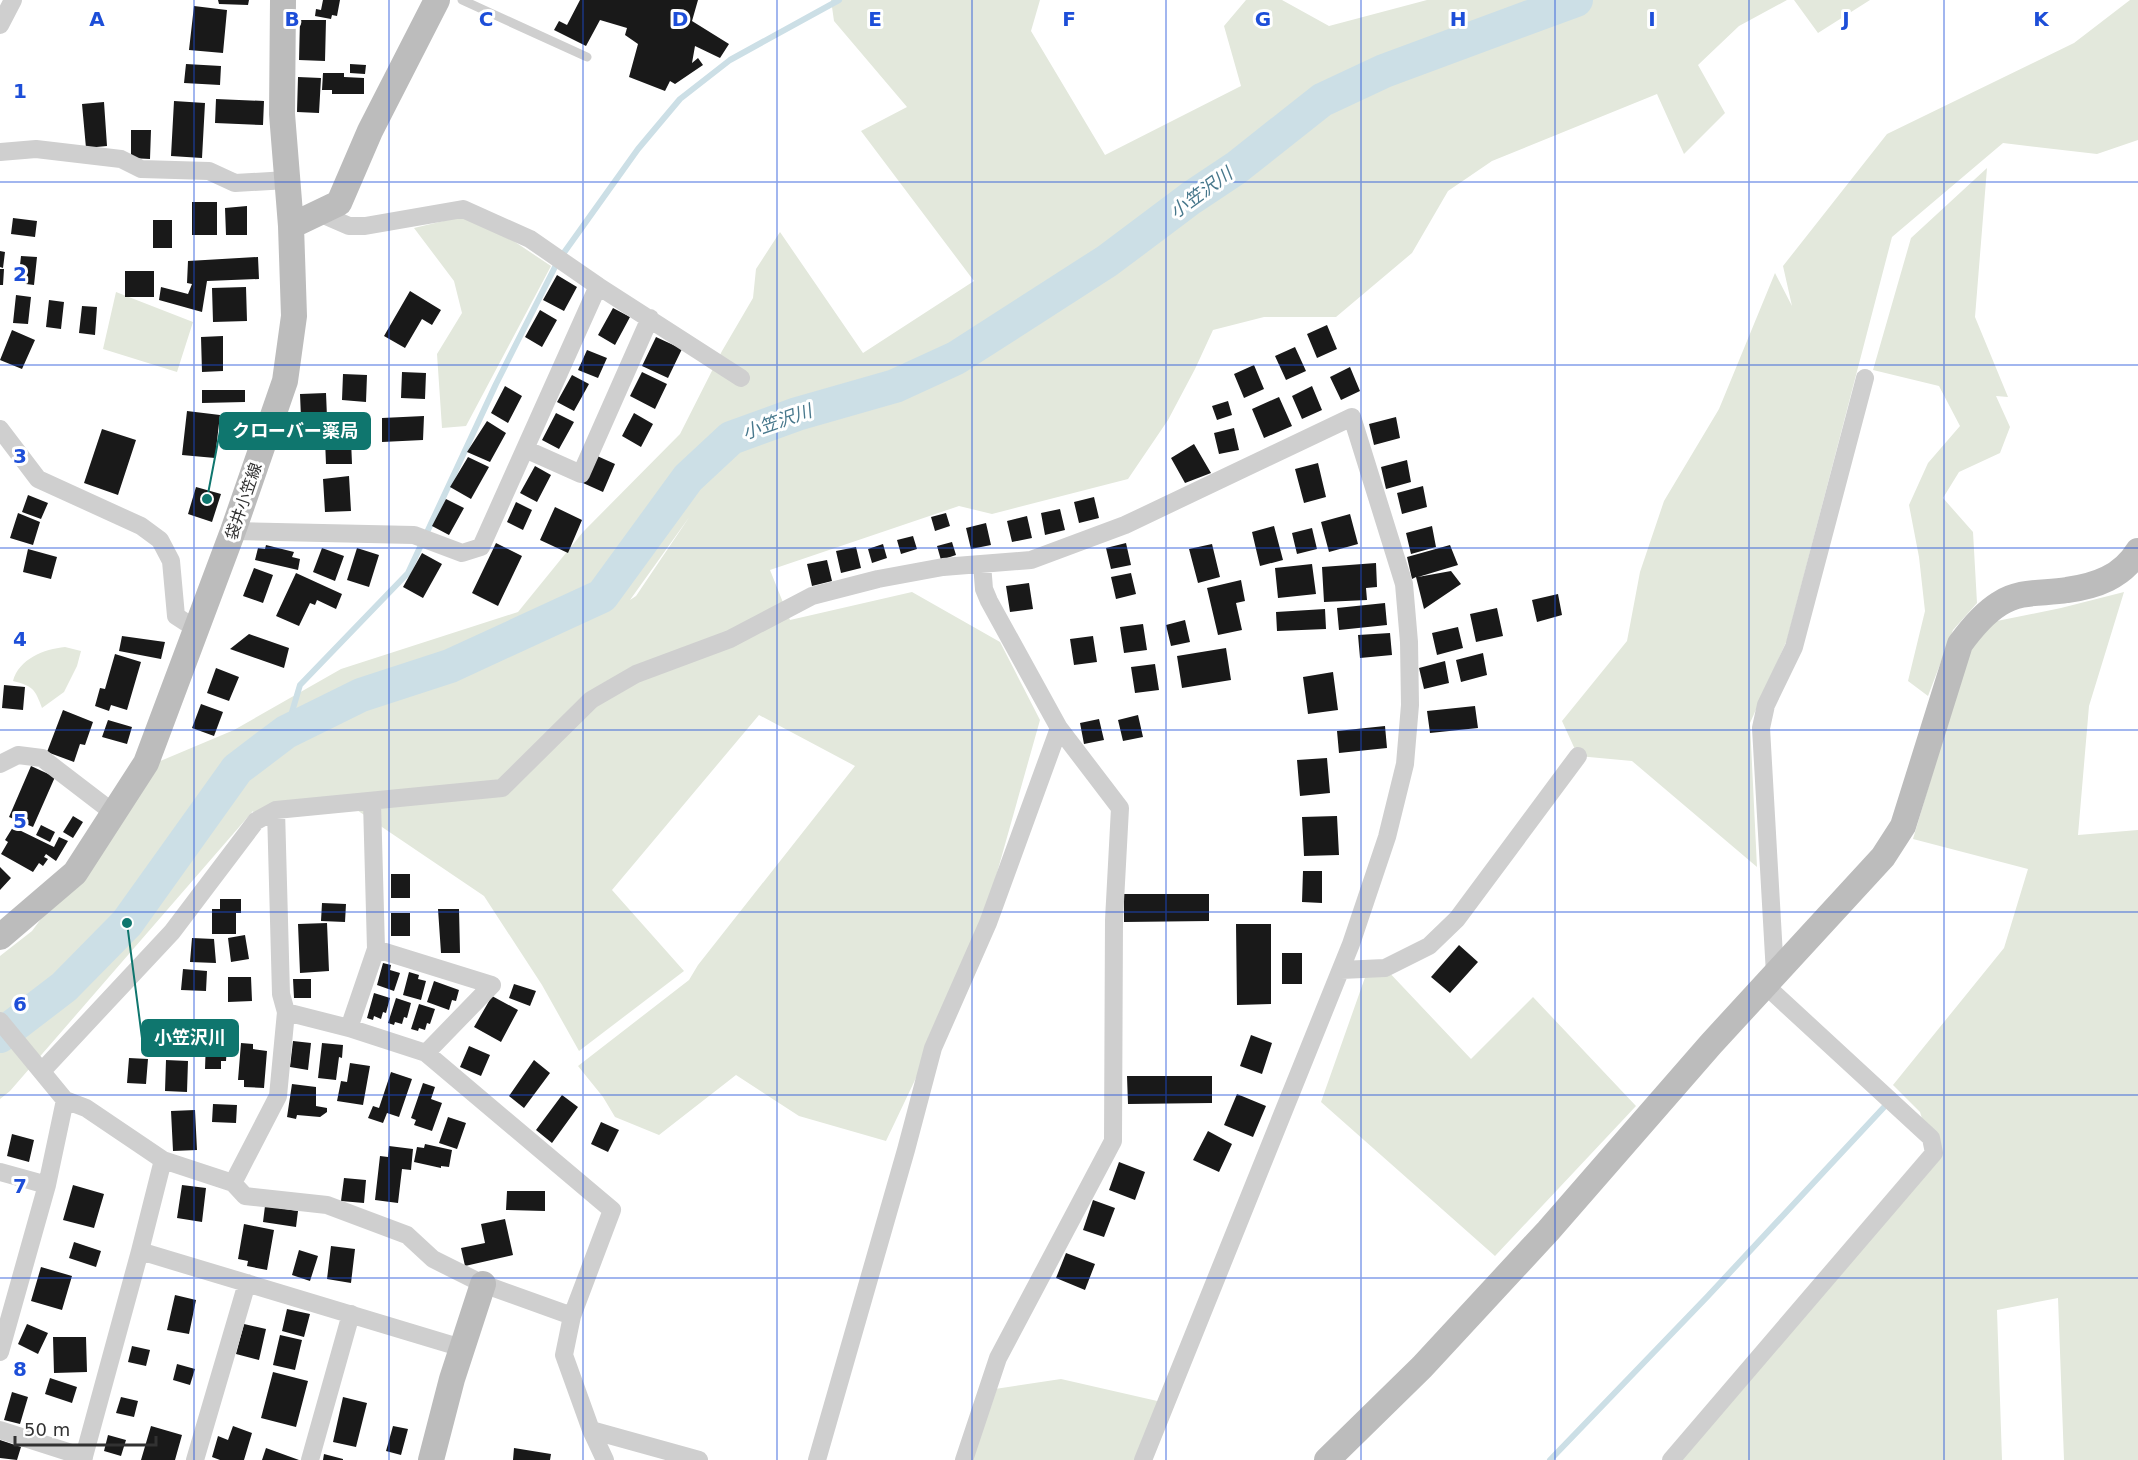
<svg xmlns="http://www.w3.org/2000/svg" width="2138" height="1460" viewBox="0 0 2138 1460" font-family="'DejaVu Sans','Noto Sans JP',sans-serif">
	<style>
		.green { fill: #e3e8dc; fill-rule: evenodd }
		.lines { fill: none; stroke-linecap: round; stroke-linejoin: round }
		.stream { stroke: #ccdfe6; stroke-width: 6 }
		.river { stroke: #ccdfe6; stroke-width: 34 }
		.building { fill: #191919 }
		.lane { stroke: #cfcfcf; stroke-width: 9 }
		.street { stroke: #cfcfcf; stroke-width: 18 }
		.secondary { stroke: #bcbcbc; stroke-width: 26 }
		.grid { fill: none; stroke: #1d4ed8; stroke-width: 1.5; stroke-opacity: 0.55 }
		.labels { text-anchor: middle; stroke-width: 6; stroke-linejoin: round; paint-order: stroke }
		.street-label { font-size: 16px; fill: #323232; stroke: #fff }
		.water-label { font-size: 18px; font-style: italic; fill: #48788c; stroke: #fff }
		.grid-label { font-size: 20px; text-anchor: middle; font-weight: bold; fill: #1d4ed8; stroke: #fff; stroke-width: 6; stroke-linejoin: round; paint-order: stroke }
		.leader { fill: none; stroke: #0f766e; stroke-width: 2 }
		.callout-dot { fill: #0f766e; stroke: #fff; stroke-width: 2 }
		.callout { fill: #0f766e; stroke: #0f766e; stroke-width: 2 }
		.callout-label { font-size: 18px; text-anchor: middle; font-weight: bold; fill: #fff }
	</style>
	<rect width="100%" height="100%" fill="#fff"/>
	<path class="green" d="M831,0H1040L1031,31L1105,155L1241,86L1224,26L1246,0H1282L1329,26L1427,0H1787L1739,26L1698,65L1725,113L1684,154L1657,94L1492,161L1448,191L1412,253L1336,317H1264L1213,330L1195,369L1168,420L1128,479L992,514L959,506L770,570L790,620L912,592L1000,642L1040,720L973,958L886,1141L799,1116L736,1075L659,1135L615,1117L603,1097L578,1066L689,980L698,965L855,766L759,715L612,890L684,971L579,1051L542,985L484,896L348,804L256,821L253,811L10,1091L0,1099V956L32,931L158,762L234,730L341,669L518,612L583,532L680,434L722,351L753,298L756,269L780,232L863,353L974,281L861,131L907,107L834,21ZM690,516L636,596L630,600Z
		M1794,0H1870L1818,33Z
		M2130,0H2138V140L2097,154L2003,143L1892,237L1787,640L1750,723L1757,867L1632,761L1578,756L1562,721L1627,641L1640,572L1664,501L1719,409L1775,273L1792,306L1783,266L1887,134L2074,43Z
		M1987,168L1975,317L2008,397L1996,396L2010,427L2000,453L1959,472L1943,498L1973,532L1977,603L1953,630L1928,696L1908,681L1925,611L1919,557L1909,505L1928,463L1960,426L1939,386L1873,370L1911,238Z
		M473,214L551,266L466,426L442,428L437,354L462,313L454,281L414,228Z
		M116,292L193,322L177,372L103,349Z
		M2124,592L2089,706L2078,835L2138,830V1460H2064L2058,1298L1997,1310L2002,1460H1671L1933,1153L1920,1112L1893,1085L2004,948L2028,869L1913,839L1972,640L1992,622L2061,608Z
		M65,647L81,651L77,666L64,692L42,708C35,689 33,686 13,681C19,659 44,649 65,647Z
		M1385,968L1471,1059L1533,997L1636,1106L1495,1256L1321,1102L1368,969Z
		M1061,1379L1166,1403L1137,1460H971L995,1389Z"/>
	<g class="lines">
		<path class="stream" d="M286,732L300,685L408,573L496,384L558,261L638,149L680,99L730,60L839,0
			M1550,1460L1707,1297L1886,1105"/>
		<path class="river" d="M0,1036L64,987L127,923L237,769L286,732L361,695L450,666L602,596L688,478L731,438L797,414L895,386L956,358L1107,261L1191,198L1236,168L1322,100L1384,71L1576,0"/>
	</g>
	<path class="building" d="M218,0H249L248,5L219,4Z
		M323,0H340L337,16L332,15L331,19L315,16L316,9L321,10Z
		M580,0H698L692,21L729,44L720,58L695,46L692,63L698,58L703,65L675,84L670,81L665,91L629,77L638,44L625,35L627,28L600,20L586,46L554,30L559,21L567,25Z
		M194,6L227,10L223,53L189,50Z
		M300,20H326L325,61L299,60Z
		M186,64L221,66L220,85L184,83Z
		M350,64L366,65L365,74L350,73Z
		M323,73H344V77L364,78V94H332V90H322Z
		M298,77L321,78L319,113L297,112Z
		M216,99L264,101L263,125L215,123Z
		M174,101L205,103L202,158L171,156Z
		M104,102L107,146L86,148L82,104Z
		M131,130H151L150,159L131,158Z
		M192,202H217V235H192Z
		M247,206V235H226L225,208Z
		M13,218L37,221L35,237L11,234Z
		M153,220H172V248H153Z
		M0,251L5,252L3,268L0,267Z
		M21,256L37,257L34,285L18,283Z
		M258,257L259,279L207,281L202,312L159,300L161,287L188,294L192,284L187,283L188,261Z
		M0,269H4L3,285H0Z
		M125,271H154V297H125Z
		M557,275L577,287L564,311L543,300Z
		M246,287L247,321L213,322L212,288Z
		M410,291L441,310L432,325L422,319L405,348L384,336Z
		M16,295L31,297L28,324L13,323Z
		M49,300L64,302L61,329L46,327Z
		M82,306L97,307L95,335L79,333Z
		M613,308L630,317L615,345L598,335Z
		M540,310L557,320L542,347L525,337Z
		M1327,325L1337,349L1317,358L1307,334Z
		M12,330L35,340L22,369L0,360Z
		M223,336V371L202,372L201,337Z
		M656,337L682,349L668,378L642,366Z
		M1295,347L1306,371L1286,380L1275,356Z
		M587,350L607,358L598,378L578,370Z
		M1254,365L1264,389L1244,398L1234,374Z
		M1350,367L1360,391L1341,400L1330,377Z
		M402,372L426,373L425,399L401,398Z
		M642,372L667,384L655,409L630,396Z
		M343,374L367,375L366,402L342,400Z
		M572,375L589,384L574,411L557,402Z
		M505,386L522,396L508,423L491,413Z
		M1312,386L1322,410L1302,419L1292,396Z
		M202,390H245V402L202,403Z
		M326,393L327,417L301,418L300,394Z
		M1279,397L1292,426L1264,438L1252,409Z
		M1228,401L1232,415L1217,420L1212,406Z
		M187,411L220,415L215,458L182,455Z
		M556,413L574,422L559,449L542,440Z
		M634,413L653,424L641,447L622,436Z
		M424,416L423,440L382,442V418Z
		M1396,417L1400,438L1374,445L1369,424Z
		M487,421L506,433L490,462L467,452Z
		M1234,428L1239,450L1219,454L1214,433Z
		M102,429L136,440L118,495L84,483Z
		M325,440H351L352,464H326Z
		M1194,444L1211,473L1185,483L1171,458Z
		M595,455L615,464L603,492L583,483Z
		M468,457L489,467L471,499L450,487Z
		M1407,460L1411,482L1386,489L1381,467Z
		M1318,463L1326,497L1304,503L1295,469Z
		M535,466L551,475L537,502L520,493Z
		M349,476L351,511L325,512L323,479Z
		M1423,486L1427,507L1402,514L1397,493Z
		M196,487L221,494L212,522L188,514Z
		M28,495L48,503L41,519L22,512Z
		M1094,497L1099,518L1079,523L1074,502Z
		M446,499L464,508L449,535L432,526Z
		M516,502L532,510L523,530L507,522Z
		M555,507L582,520L568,553L540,540Z
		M1060,509L1065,530L1045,535L1041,513Z
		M18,513L40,522L33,545L10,538Z
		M946,513L950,526L935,531L931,517Z
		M1350,514L1358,544L1329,552L1321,522Z
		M1027,516L1032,538L1012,542L1007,521Z
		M986,523L991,545L971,549L966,528Z
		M1274,526L1283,560L1260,566L1252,532Z
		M1432,526L1436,547L1411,554L1406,533Z
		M1312,528L1317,549L1297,554L1292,533Z
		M913,536L917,549L901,554L897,540Z
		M952,542L956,555L941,560L937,546Z
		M496,543L522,556L498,606L472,593Z
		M1126,543L1131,565L1111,569L1106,548Z
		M883,544L887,558L872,563L868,549Z
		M1212,544L1220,577L1198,583L1189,549Z
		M266,545L294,552L292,557L300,559L298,570L255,560L258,548L265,549Z
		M1450,545L1458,565L1418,577L1451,571L1461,584L1424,609L1416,577L1412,579L1407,557Z
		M856,547L861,568L841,573L836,551Z
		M322,548L344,556L335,581L313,572Z
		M357,548L379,555L369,587L347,580Z
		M28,549L57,557L51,579L23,572Z
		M422,553L442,564L423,598L403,587Z
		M827,560L832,581L812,586L807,564Z
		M1376,563L1377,587L1366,588L1367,600L1324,602L1322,567Z
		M1312,564L1316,594L1278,598L1275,568Z
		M254,568L273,575L263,603L243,596Z
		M296,573L342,594L336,609L317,600L315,605L310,603L299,626L276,616Z
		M1131,573L1136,594L1116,599L1111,577Z
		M1241,580L1245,601L1236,603L1242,630L1218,635L1207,588Z
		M1029,583L1033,609L1010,612L1006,586Z
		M1558,594L1562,615L1537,622L1532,600Z
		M1385,603L1387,625L1339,630L1337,608Z
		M1497,608L1503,636L1476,642L1470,614Z
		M1325,609L1326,629L1277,631L1276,612Z
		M1185,620L1190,642L1171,646L1166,625Z
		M1143,624L1147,650L1124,653L1120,627Z
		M1458,627L1463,648L1437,655L1432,633Z
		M1390,633L1392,655L1360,658L1358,635Z
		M249,634L289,648L284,668L230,649Z
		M122,636L165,642L161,659L119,651Z
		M1093,636L1097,662L1074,665L1070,639Z
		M1226,648L1231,680L1182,688L1177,656Z
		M1483,653L1487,675L1461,682L1456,660Z
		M115,654L141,662L127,710L111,705L109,711L95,706L100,688L105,689Z
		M1445,661L1449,683L1424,689L1419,668Z
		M1155,664L1159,690L1135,693L1131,667Z
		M216,668L239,677L229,701L207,693Z
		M1333,672L1338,710L1308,714L1303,677Z
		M4,685L25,687L23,710L2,708Z
		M201,704L223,712L214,736L192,728Z
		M1475,706L1478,728L1430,733L1427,711Z
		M63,710L93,722L85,745L80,744L74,762L47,752Z
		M1138,715L1143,737L1123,741L1118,720Z
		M1099,719L1104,740L1084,744L1080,723Z
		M108,720L132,727L127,744L102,737Z
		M1385,726L1387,748L1339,753L1337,731Z
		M1327,758L1330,793L1300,796L1297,760Z
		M31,766L55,777L33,827L9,817Z
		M73,816L83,822L73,838L63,832Z
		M1337,816L1339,855L1304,856L1302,817Z
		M41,825L55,832L50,842L36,835Z
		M13,827L54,847L59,837L68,841L56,861L46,854L44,857L48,859L43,866L39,863L33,872L1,854L8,842L5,840Z
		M0,867L11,878L0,890Z
		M1303,871H1322V903L1302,902Z
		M391,874H410V898H391Z
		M1124,894H1209V921L1124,922Z
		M220,899H241V913H236V934H212V909H220Z
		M322,903L346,904L345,922L321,921Z
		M438,909H459L460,953H441Z
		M391,913H410V936H391Z
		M327,923L329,971L300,973L298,924Z
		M1236,924H1271V1004L1237,1005Z
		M245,935L249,959L231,962L228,938Z
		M192,938L214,939L216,963L190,962Z
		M1459,945L1478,962L1450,993L1431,977Z
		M1282,953H1302V984H1282Z
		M383,963L391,965L390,970L400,973L394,991L377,985Z
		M183,969L207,971L206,991L181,990Z
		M409,972L419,975L418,979L426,981L421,1000L403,995Z
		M228,977H251L252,1001L228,1002Z
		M293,979H311V998H294Z
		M434,981L459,990L456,1001L452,1000L449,1010L427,1002Z
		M514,984L536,991L530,1006L509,998Z
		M374,993L390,998L386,1013L383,1012L381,1019L374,1016L373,1020L367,1018Z
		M492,996L518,1010L501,1042L474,1027Z
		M396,998L411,1003L407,1018L404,1017L402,1024L395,1022L394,1025L388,1023Z
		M419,1004L435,1009L430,1024L427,1023L425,1030L419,1028L418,1031L411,1029Z
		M214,1030L228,1031L226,1061H221V1069H205L206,1040H213Z
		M1251,1035L1272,1043L1262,1074L1240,1066Z
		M293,1041L311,1043L308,1070L290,1067Z
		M241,1043L253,1044V1049L267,1051L264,1088L244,1087V1080H238Z
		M322,1043L343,1045L342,1058L339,1057L336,1080L318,1078Z
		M469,1046L490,1055L481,1076L460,1067Z
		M129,1058L148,1059L146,1084L127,1083Z
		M166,1060L188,1061L187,1092L165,1091Z
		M534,1060L550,1073L524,1108L509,1096Z
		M350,1063L370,1066L363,1105L337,1101L341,1081L347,1082Z
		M391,1072L412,1079L399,1117L387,1113L383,1123L368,1118L373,1106L379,1108Z
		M1127,1076H1212V1103L1128,1104Z
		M423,1083L435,1087L431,1099L442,1103L432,1131L414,1125L416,1120L411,1118Z
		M292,1084L316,1087V1106L327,1108V1112L320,1117L297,1115L296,1119L287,1117Z
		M1237,1094L1266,1106L1253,1137L1224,1125Z
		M562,1095L578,1107L552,1143L536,1130Z
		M213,1104L237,1105L236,1123L212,1122Z
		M195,1110L197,1150L173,1151L171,1111Z
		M448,1117L466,1123L457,1149L439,1143Z
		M601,1122L619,1130L608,1152L591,1144Z
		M1208,1131L1232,1144L1219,1172L1193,1160Z
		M12,1134L34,1140L29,1162L7,1156Z
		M425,1144L452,1150L449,1167L441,1166V1168L414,1162L417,1147L424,1148Z
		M389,1146L413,1149L411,1170L402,1169L398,1203L375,1200L380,1156L388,1157Z
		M1119,1162L1145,1172L1135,1200L1109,1190Z
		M344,1178L366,1180L364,1203L341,1201Z
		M73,1185L104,1194L94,1228L63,1220Z
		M182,1185L206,1188L202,1222L177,1218Z
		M507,1191H545V1211L506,1210Z
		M1093,1200L1115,1208L1104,1237L1083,1230Z
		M265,1206L298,1211L296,1227L263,1222Z
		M505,1219L513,1255L465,1266L461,1248L485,1243L481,1224Z
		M244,1224L274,1230L267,1270L247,1266L248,1261L238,1259Z
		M74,1242L101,1251L96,1267L69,1258Z
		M331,1246L355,1249L351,1283L327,1279Z
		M299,1250L318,1256L310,1281L292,1275Z
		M1066,1253L1095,1264L1085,1290L1056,1278Z
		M41,1267L72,1276L62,1310L31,1301Z
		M175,1295L196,1300L189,1334L167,1330Z
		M287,1309L310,1314L304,1337L282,1331Z
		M27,1324L48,1333L38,1354L18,1344Z
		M244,1324L266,1329L259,1360L236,1354Z
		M280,1335L302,1340L295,1370L273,1365Z
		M53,1337H86L87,1372L54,1373Z
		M132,1346L150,1350L146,1366L128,1362Z
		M177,1364L195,1369L190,1385L173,1380Z
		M273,1372L308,1381L296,1427L261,1418Z
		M50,1378L77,1387L72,1403L45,1394Z
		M12,1392L28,1397L20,1424L4,1420Z
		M121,1397L138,1401L134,1417L116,1413Z
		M343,1397L367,1403L356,1447L333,1442Z
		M151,1426L182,1435L175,1460H141Z
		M233,1426L252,1433L244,1460H220L212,1457L218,1436L228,1440Z
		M393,1426L408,1429L401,1455L386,1451Z
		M108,1435L126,1440L121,1456L104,1451Z
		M0,1440L21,1447L17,1460L0,1458Z
		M266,1448L299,1460H262Z
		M514,1448L551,1454L550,1460H513Z
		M324,1454L343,1459V1460H323Z"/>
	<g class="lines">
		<path class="lane" d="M462,0L587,57"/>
		<path class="street" d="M0,25L13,0
			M0,152L36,149L121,159L141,169L209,171L235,183L287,180
			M319,213L349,226H365L463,209L530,239L598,286
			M0,429L38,479L141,526L160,540L171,561L176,616L196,629
			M525,449L581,474L650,318
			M233,531L414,535L462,553L481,547L598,286L741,378
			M0,764L18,755L42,758L115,814
			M376,949L492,985L426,1053
			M1341,970L1385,968L1429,946L1457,919L1578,756
			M1775,974L1761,728L1766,705L1794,647L1865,378
			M286,1012L349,1028L426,1053L612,1210L572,1316L564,1355L591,1430L605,1460
			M0,1021L65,1100L86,1108L163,1160L233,1183L245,1196L327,1205L407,1235L433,1259L483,1284L572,1316
			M349,1028L376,949L372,802
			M42,1071L172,932L256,821L276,810L502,788L591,700L636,674L730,639L812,596L878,579L943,567L1031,560L1125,525L1352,417L1404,584L1409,642L1410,705L1405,764L1387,837L1351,944L1143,1460
			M0,1172L47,1185
			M233,1183L278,1096L286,1012L281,994L276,810
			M140,1251L462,1348
			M0,1352L47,1185L65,1100
			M0,1430L84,1457
			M591,1430L699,1460
			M83,1460L140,1251L163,1160
			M195,1460L247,1283
			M310,1460L351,1314
			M817,1460L906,1150L933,1048L988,923L1059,728
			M964,1460L998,1358L1113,1141L1114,920L1120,808L1059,728L989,601L984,589L982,564
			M1671,1460L1934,1153L1931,1138L1765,985"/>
		<path class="secondary" d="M291,226L339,203L370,131L437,0
			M0,937L75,873L146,763L233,531L285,381L294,316L291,226L282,114L283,0
			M431,1460L452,1379L483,1284
			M1327,1460L1422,1367L1548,1231L1711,1044L1883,857L1903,826L1960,644C1971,629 1983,614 1999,604C2020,590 2043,594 2067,590C2096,586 2122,577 2138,551"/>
	</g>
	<path class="grid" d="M194,0V1460M389,0V1460M583,0V1460M777,0V1460M972,0V1460M1166,0V1460M1361,0V1460M1555,0V1460M1749,0V1460M1944,0V1460M0,182H2138M0,365H2138M0,548H2138M0,730H2138M0,912H2138M0,1095H2138M0,1278H2138"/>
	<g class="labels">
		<g class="street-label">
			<text transform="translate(243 501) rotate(-71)" y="6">袋井小笠線</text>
		</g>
		<g class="water-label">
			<text transform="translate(1201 193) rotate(-36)" y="6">小笠沢川</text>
			<text transform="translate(777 422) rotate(-19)" y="6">小笠沢川</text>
		</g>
	</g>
	<g class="grid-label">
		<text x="97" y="26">A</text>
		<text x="292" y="26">B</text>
		<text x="486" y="26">C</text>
		<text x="680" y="26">D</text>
		<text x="875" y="26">E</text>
		<text x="1069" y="26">F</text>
		<text x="1263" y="26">G</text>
		<text x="1458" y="26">H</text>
		<text x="1652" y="26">I</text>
		<text x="1846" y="26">J</text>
		<text x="2041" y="26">K</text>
		<text x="20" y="98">1</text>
		<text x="20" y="281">2</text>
		<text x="20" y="463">3</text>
		<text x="20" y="646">4</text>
		<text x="20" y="828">5</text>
		<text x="20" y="1011">6</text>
		<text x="20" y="1193">7</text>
		<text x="20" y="1376">8</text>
	</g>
	<path class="leader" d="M207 499L220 431M127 923L142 1038"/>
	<g class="callout-dot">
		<circle cx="207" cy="499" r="6"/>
		<circle cx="127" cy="923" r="6"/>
	</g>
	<g class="callout">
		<rect x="220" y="413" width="150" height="36" rx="6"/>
		<rect x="142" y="1020" width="96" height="36" rx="6"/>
	</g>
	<g class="callout-label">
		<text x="295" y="437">クローバー薬局</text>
		<text x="190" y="1044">小笠沢川</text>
	</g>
	<path d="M15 1436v9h141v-9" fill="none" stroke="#323232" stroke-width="3"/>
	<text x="24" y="1436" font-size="18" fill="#323232" stroke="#ffffff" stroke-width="4.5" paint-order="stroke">50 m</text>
</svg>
